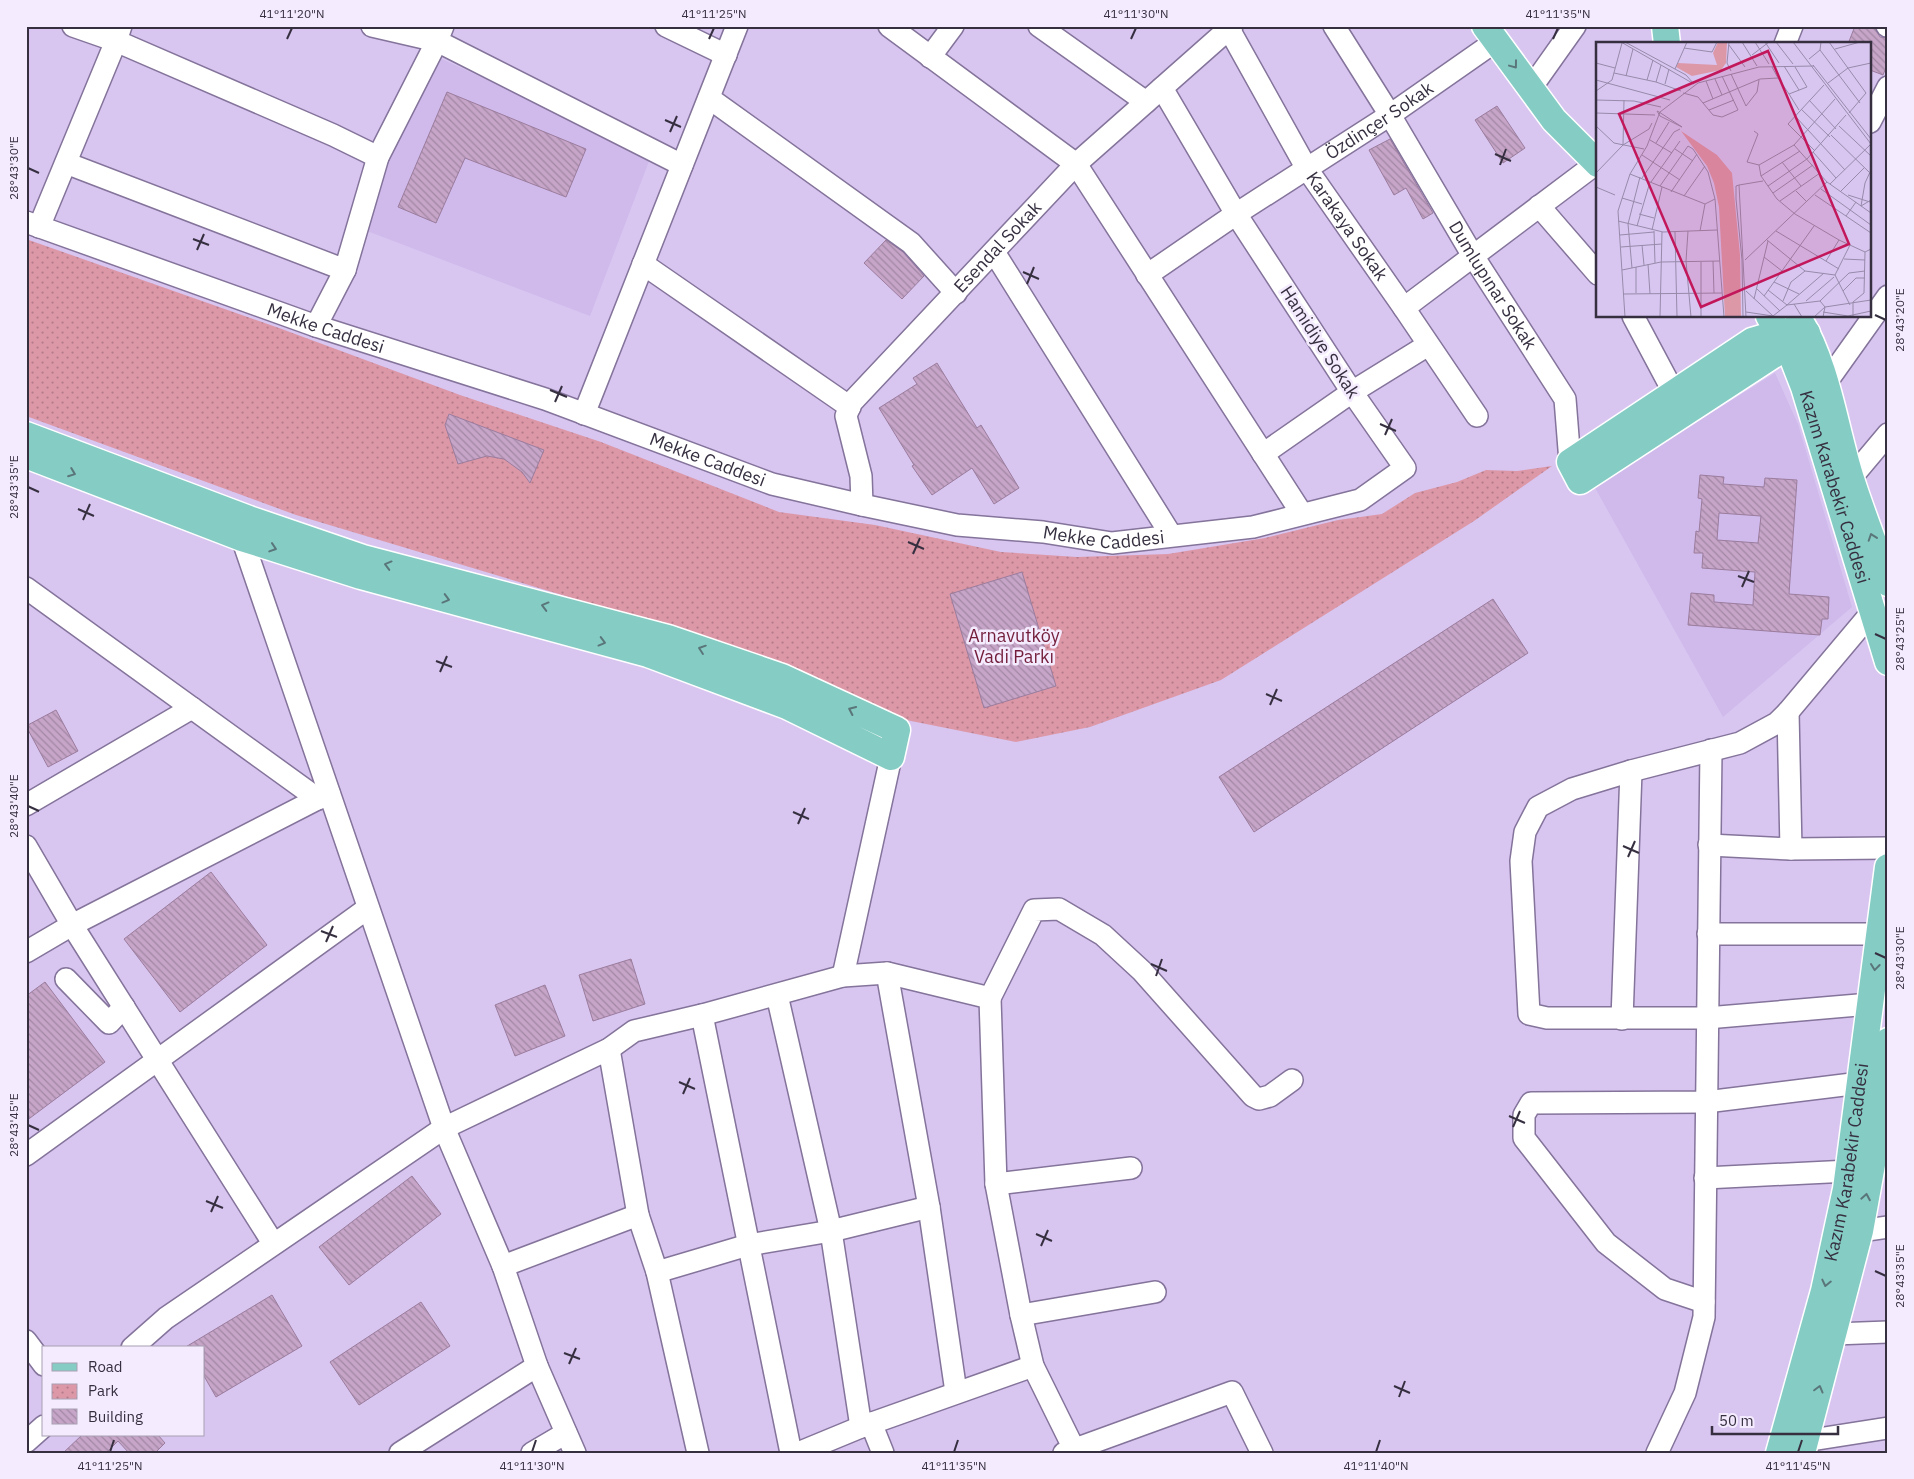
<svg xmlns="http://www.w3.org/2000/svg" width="1914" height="1479" viewBox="0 0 1914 1479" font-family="'IBM Plex Sans',sans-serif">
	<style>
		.built { fill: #cfbaeb }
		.park { fill: url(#park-dots) }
		.building { fill: url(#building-back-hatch); stroke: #9b7c9d; fill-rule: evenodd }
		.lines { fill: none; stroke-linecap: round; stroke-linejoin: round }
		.minor-casing { stroke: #84739a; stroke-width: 24 }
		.major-casing { stroke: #fff; stroke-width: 29 }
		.minor { stroke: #fff; stroke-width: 21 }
		.major { stroke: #85cdc4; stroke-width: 26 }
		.oneway { stroke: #5a767b }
		.ticks { fill: none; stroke: #362f40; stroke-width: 2 }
		.labels { text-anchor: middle; stroke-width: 5; stroke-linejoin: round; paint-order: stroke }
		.street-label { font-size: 18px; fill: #362f40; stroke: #f4ecfe }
		.park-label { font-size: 18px; fill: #731d3b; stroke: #f4ecfe }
		.inset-road { fill: none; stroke: #978aaa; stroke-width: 1 }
		.view { fill: #c2185b; fill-opacity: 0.15; stroke: #c2185b; stroke-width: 2.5 }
		.inset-edge { fill: none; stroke: #362f40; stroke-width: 2.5 }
		.neatline { fill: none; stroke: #362f40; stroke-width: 2 }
		.ticks-label { font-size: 12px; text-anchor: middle; fill: #362f40 }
	</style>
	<defs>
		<pattern id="park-dots" width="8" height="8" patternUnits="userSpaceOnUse" patternTransform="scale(1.25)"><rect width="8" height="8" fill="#dd98a8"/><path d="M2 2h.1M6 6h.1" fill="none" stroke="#b47c8a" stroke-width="1.8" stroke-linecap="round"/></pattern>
		<pattern id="building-back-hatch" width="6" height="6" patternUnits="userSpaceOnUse" patternTransform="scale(1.25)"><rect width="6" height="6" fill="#c6a5c8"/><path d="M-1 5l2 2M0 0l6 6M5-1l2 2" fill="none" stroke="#a287a4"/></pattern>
	</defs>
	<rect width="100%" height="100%" fill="#d8c6f1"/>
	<path class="built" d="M427,52L651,156L590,316L362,229Z
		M1775,373L1798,424L1852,607L1723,717L1594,486Z"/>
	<path class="park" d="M26,239L279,328L460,395L601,442L779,512L875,525L1001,552L1077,557L1168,554L1265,538L1338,520L1382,514L1415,493L1457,482L1486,470L1517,471L1552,466L1474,521L1221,680L1090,727L1016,742L906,720L859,697L735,647L296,515L26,416Z"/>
	<path class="building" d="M1855,26H1871L1875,28L1880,37L1888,38V63L1883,75L1870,70V44H1848Z
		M447,92L586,149L566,197L465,158L436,223L398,207Z
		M1497,106L1525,148L1503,163L1475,120Z
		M1390,139L1433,213L1423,219L1406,188L1394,195L1369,150Z
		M886,240L903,252L924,276L902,299L864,263Z
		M937,363L977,428L981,425L1019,488L994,504L972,468L932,495L912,466L914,465L879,408L917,384L913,378Z
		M449,414L544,450L530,483L522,472L504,459L487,456L458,464L445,425Z
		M1700,475L1724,477L1723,484L1764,487L1765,478L1797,480L1789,594L1829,597L1828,619H1822L1820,635L1688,625L1691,593L1714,595V602L1753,605L1755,572L1702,568L1703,553H1694L1696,531L1699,532L1702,499L1698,498ZM1719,513L1761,516L1758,543L1717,540Z
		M1022,572L1056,686L984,708L950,594Z
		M1493,599L1528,653L1254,832L1219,777Z
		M56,710L78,751L48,767L26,726Z
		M211,872L267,945L180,1012L124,939Z
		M631,959L645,1004L593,1021L579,975Z
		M45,982L105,1062L26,1121V996Z
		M545,985L565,1036L515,1056L495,1005Z
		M412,1176L441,1214L349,1285L319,1247Z
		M272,1295L302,1346L216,1397L204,1376V1348H184Z
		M421,1302L450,1346L359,1405L330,1362Z
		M82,1435H158L165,1443L155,1453H129L118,1441L106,1453H63Z"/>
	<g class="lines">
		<g class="minor-casing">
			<g id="minor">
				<path d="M73,26L116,41L333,135L378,157"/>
				<path d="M372,26L437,41L682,165"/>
				<path d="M666,26L726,55"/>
				<path d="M889,26L1076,164L1302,514"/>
				<path d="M1039,26L1146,102"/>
				<path id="s1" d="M1334,26L1390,115L1473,256L1565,399L1570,462"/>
				<path d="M1887,26H1888"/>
				<path id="s2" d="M1229,29L1307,169L1404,308L1477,416"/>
				<path d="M1785,44L1792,26"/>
				<path d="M930,57L953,26"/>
				<path d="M1531,88L1575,26"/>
				<path d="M709,98L911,243L956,293"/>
				<path d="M1870,122L1888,87"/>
				<path d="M66,163L345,270"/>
				<path d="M1539,206L1598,274"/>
				<path id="s3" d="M26,222L316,326L545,399L772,484L862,505L957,525L1043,532L1112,543L1253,527L1360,500L1405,468L1352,392L1236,214L1162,88"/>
				<path d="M39,227L116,41L121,26"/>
				<path d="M994,252L1171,535"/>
				<path d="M643,264L850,407"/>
				<path id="s4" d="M1147,275L1236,214L1390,115L1496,41"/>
				<path d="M1404,308L1597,163"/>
				<path d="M1633,316L1674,393"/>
				<path d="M316,326L345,270L378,157L437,41L443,26"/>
				<path d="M1826,383L1888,296"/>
				<path d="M584,414L737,26"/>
				<path d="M1263,454L1352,392L1428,345"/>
				<path d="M1851,478L1888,434"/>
				<path id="s5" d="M862,505L861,476L846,416L851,403L1076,164L1232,26"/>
				<path d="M242,538L444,1128L503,1266L537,1366L575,1453"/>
				<path d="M26,588L318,799"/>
				<path d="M1788,712L1791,849"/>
				<path d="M26,805L192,708"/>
				<path d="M1709,845L1791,849L1888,848"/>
				<path d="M26,846L72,925L273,1243"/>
				<path d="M1708,934H1879"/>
				<path d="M26,952L72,925L329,793"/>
				<path d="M887,973L929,1207L956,1392"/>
				<path d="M843,976L891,757"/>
				<path d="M66,979L109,1023L124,1007"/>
				<path d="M777,995L831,1231L861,1427"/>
				<path d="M990,998L1034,910L1059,909L1103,935L1142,971L1253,1096L1259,1099L1270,1096L1292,1080"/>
				<path d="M1870,1004L1707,1018H1547L1529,1014L1521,861L1525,832L1538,807L1572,789L1631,771L1740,743L1777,723L1788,712L1872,612"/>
				<path d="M702,1015L791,1453"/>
				<path d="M1622,1019L1631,771"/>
				<path d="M609,1049L638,1215L657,1272L698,1453"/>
				<path d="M26,1155L368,908"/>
				<path d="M1705,1178L1849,1171"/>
				<path d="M996,1184L1131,1168"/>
				<path d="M1860,1231L1888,1227"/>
				<path d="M503,1266L638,1215"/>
				<path d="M657,1272L748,1245L831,1231L929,1207"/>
				<path d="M1704,1302L1665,1289L1606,1243L1524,1138V1115L1531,1103L1706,1102L1860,1083"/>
				<path d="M1021,1315L1155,1292"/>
				<path d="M1834,1334L1888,1332"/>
				<path d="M26,1341L44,1365"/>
				<path d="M132,1348L166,1318L444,1128L609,1049L634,1031L702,1015L843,976L887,973L990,998L996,1184L1021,1315L1033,1366L1076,1453"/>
				<path d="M871,1423L883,1453"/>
				<path d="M1805,1441L1888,1428"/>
				<path d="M26,1442L44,1426"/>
				<path d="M400,1453L537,1366"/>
				<path d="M532,1453L566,1433"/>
				<path d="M798,1453L861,1427L1033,1366"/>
				<path d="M1064,1453L1232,1392L1262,1453"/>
				<path d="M1657,1453L1685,1393L1704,1317L1711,750"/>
			</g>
		</g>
		<g class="major-casing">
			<g id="major">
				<path d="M1485,26L1554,120L1598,164"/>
				<path d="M1665,26L1667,44"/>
				<path id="s6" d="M1769,316L1790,351L1804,387L1888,662"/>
				<path d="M1799,319C1828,368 1834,425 1851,479C1862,514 1876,548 1888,583"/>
				<path d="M1779,333H1807L1580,481L1570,462L1752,341Z"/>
				<path d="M26,435L249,519L363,558L668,638L782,677L897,730L891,757L787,706L648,654L361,576L242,538L26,455"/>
				<path id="s7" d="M1779,1453L1824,1291L1846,1189L1888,867"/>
				<path d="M1802,1453L1860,1231L1873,1159L1888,1041"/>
			</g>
		</g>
		<use href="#minor" class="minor"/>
		<use href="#major" class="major"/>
	</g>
	<defs><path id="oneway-chevron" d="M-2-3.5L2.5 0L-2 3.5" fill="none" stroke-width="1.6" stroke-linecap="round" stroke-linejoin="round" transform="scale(1.25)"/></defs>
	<g class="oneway">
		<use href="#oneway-chevron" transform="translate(1514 65) rotate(53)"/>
		<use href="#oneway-chevron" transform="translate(72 473) rotate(21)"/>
		<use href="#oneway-chevron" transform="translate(1872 537) rotate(-109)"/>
		<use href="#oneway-chevron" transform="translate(273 548) rotate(18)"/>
		<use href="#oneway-chevron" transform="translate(388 565) rotate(-165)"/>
		<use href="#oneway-chevron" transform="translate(446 599) rotate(15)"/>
		<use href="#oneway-chevron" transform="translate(545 606) rotate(-165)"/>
		<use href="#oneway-chevron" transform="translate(602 642) rotate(15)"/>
		<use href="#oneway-chevron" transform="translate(702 649) rotate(-161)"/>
		<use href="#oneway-chevron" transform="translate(852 710) rotate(-155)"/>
		<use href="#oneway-chevron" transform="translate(1875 967) rotate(97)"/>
		<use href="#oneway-chevron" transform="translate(1866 1197) rotate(-80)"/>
		<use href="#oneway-chevron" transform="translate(1826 1283) rotate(103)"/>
		<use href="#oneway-chevron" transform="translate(1819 1389) rotate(-75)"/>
	</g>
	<path class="ticks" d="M287,39L292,28M709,39L714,28M1131,39L1136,28M1553,39L1558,28M665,120L681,127M670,132L677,116M1495,154L1511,161M1500,165L1506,149M28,168L39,173M193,239L209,245M197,250L204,234M1023,272L1039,279M1027,284L1034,267M1875,315L1886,320M550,390L567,397M555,402L562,386M1380,424L1396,431M1385,435L1392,419M28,487L39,492M78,509L94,516M83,520L90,504M908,542L924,549M913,554L920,538M1738,576L1754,582M1742,587L1749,571M1875,634L1886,639M436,661L452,667M440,672L447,656M1266,694L1282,701M1270,705L1277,689M28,806L39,811M793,812L809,819M798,824L805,808M1623,846L1639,853M1628,857L1635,841M321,931L337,937M326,942L333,926M1875,953L1886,958M1151,964L1167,971M1156,976L1162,959M679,1082L695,1089M683,1094L690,1078M1509,1116L1525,1123M28,1125L39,1130M1513,1127L1520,1111M206,1201L223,1208M211,1212L218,1196M1036,1234L1052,1241M1041,1246L1048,1230M1875,1271L1886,1276M564,1353L580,1359M569,1364L576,1348M1394,1386L1410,1393M1399,1397L1405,1381M110,1452L114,1440M532,1452L536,1440M954,1452L958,1440M1376,1452L1380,1440M1798,1452L1802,1440"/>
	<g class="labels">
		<g class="street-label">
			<text dy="6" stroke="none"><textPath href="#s4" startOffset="279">Özdinçer Sokak</textPath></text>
			<text dy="6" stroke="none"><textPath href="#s2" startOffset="230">Karakaya Sokak</textPath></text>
			<text dy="6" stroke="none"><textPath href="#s5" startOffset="319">Esendal Sokak</textPath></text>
			<text dy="6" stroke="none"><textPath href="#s1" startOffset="304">Dumlupınar Sokak</textPath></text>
			<text dy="6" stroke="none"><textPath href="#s3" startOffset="318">Mekke Caddesi</textPath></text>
			<text transform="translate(1320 342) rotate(57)" y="6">Hamidiye Sokak</text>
			<text dy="6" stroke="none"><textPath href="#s3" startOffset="722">Mekke Caddesi</textPath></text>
			<text dy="6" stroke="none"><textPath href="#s6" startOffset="184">Kazım Karabekir Caddesi</textPath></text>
			<text dy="6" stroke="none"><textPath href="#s3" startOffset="1128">Mekke Caddesi</textPath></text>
			<text dy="6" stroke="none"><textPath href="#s7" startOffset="299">Kazım Karabekir Caddesi</textPath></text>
		</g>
		<g class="park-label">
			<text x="1014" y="642">Arnavutköy<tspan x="1014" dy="21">Vadi Parkı</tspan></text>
		</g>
	</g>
	<g transform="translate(1596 42)">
		<rect width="275" height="275" fill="#d8c6f1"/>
		<path d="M122,0H131L130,21L125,28L96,34L80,25L82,21L121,23L117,11ZM85,89L121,113L136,131L144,213L145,275H129L123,165L118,141L111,124Z" fill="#dd98a8"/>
		<path class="inset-road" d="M25,0L98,42M29,0L90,33L98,42M133,0L131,21L135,29M146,0L161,24M159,0L173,22M169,0L183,21M180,0L197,22M197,0L275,102M233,0L270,51L253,71M133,3L149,25M88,6L116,10L121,0M239,7L264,0M224,8L264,61M156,13L173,0M213,17L224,8L225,0M0,21L19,26M217,23L275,97M188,24L203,48M199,25L211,45L193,52L203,68M79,27L91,0M18,31L60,40L85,49M135,32L150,64L161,50L163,38M30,34L37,7M182,36L193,52M119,37L126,53M0,38L74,58M51,38L57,18M110,39L117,57M60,40L65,23M232,41L252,26L275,21M69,42L73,27M0,49L16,38L26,1M87,51L102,55L117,73L126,75L142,68L126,34M239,57L198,103L163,123L165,134L181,157L199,172L243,198L269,210L275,207M0,58L38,59L65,65M213,58L240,87M107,61L164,37L182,36L176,25M205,67L234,95M113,68L138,58M61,69L63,70L86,85L64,74ZM0,71L59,73M199,74L249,128M0,84L18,101L48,107M243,84L275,114M158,89L162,92L151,120L163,123M235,93L273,130M54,98L76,111M60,101L73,80M27,103L28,58M198,103L231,140L275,171M79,107L97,119M218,108L192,82L228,43M217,110L240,136M46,113L84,138M211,117L250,73M186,120L205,144M275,128L269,141L265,164L275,158M0,131L27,103L53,87L56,81M34,132L109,162L119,157M165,134L204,109M46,136L78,90L84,87M55,140L84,99M234,142L275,102M143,143L167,139M64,144L92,104L97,107L112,130L119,157L128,275M172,144L211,117M0,145L19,153M225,147L275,183M200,149L211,160M75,150L101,112M244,150L268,126M177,151L217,123M219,153L275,191M252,153L274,160M88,154L109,124M26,156L46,162M184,159L224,131M43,172L58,176M250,174L260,160M22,179L67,190L121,188M41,184L54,140M56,188L66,145M58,189L59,221M92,189L90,219L95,275M104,189L109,162M180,189L243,227M79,190L81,275M24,193L58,190M171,198L209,229L239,233L254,263M46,203L48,223M25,205L66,202M168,215L186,229M248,217L269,218M149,218L231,140M117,219L118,251M230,219L243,198M105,220V275M52,222L54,252M40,225V251M36,226L32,182L44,135M26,228L65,220L124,219M239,233L254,203M178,240L203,252M161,247L184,269M172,248L191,263L228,231M150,249L177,274M247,249L260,236H269M27,252L126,251M168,254L218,184M158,257L172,199M187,259L195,240L209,229M210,259L238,235M224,259L253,231L269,229M198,262L206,275M150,270L177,274L191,263L224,259L229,265L227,275M227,270L252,274L275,269M29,275L22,169L34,132L51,104L64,70L102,41L163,25L218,24M64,275L66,190M147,275L146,218L140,157V144L143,143L150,275M218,275L229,265L275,258M257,275V260L268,251L269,210"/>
		<path class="view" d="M172,9L253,202L105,265L23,72Z"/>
		<rect width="275" height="275" class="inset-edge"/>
	</g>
	<rect width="1914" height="1479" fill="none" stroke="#f4ecfe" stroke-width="55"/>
	<rect x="42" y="1346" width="162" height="90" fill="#f4ecfe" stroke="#a8a0b2"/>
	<rect x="52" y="1363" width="25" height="8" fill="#85cdc4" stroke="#a8a0b2"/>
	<text x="88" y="1372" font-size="15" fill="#362f40">Road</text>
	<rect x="52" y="1384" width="25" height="15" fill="url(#park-dots)" stroke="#a8a0b2"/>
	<text x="88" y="1396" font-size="15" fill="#362f40">Park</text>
	<rect x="52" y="1409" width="25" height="15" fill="url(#building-back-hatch)" stroke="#a8a0b2"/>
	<text x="88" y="1422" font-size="15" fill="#362f40">Building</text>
	<path d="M1712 1426v8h126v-8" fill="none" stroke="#362f40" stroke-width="2.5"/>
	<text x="1719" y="1426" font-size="15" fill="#362f40" stroke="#f4ecfe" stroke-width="4" paint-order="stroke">50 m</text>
	<rect x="28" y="28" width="1858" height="1424" class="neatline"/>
	<g class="ticks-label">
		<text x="292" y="18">41°11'20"N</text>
		<text x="714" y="18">41°11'25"N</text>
		<text x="1136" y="18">41°11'30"N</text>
		<text x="1558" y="18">41°11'35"N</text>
		<text transform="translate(14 168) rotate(-90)" y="4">28°43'30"E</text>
		<text transform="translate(1900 320) rotate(-90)" y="4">28°43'20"E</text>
		<text transform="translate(14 487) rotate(-90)" y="4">28°43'35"E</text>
		<text transform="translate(1900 639) rotate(-90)" y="4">28°43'25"E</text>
		<text transform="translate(14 806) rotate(-90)" y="4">28°43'40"E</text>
		<text transform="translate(1900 958) rotate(-90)" y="4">28°43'30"E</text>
		<text transform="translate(14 1125) rotate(-90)" y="4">28°43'45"E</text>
		<text transform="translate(1900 1276) rotate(-90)" y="4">28°43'35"E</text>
		<text x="110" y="1470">41°11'25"N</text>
		<text x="532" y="1470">41°11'30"N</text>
		<text x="954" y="1470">41°11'35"N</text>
		<text x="1376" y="1470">41°11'40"N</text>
		<text x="1798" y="1470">41°11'45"N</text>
	</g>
</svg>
